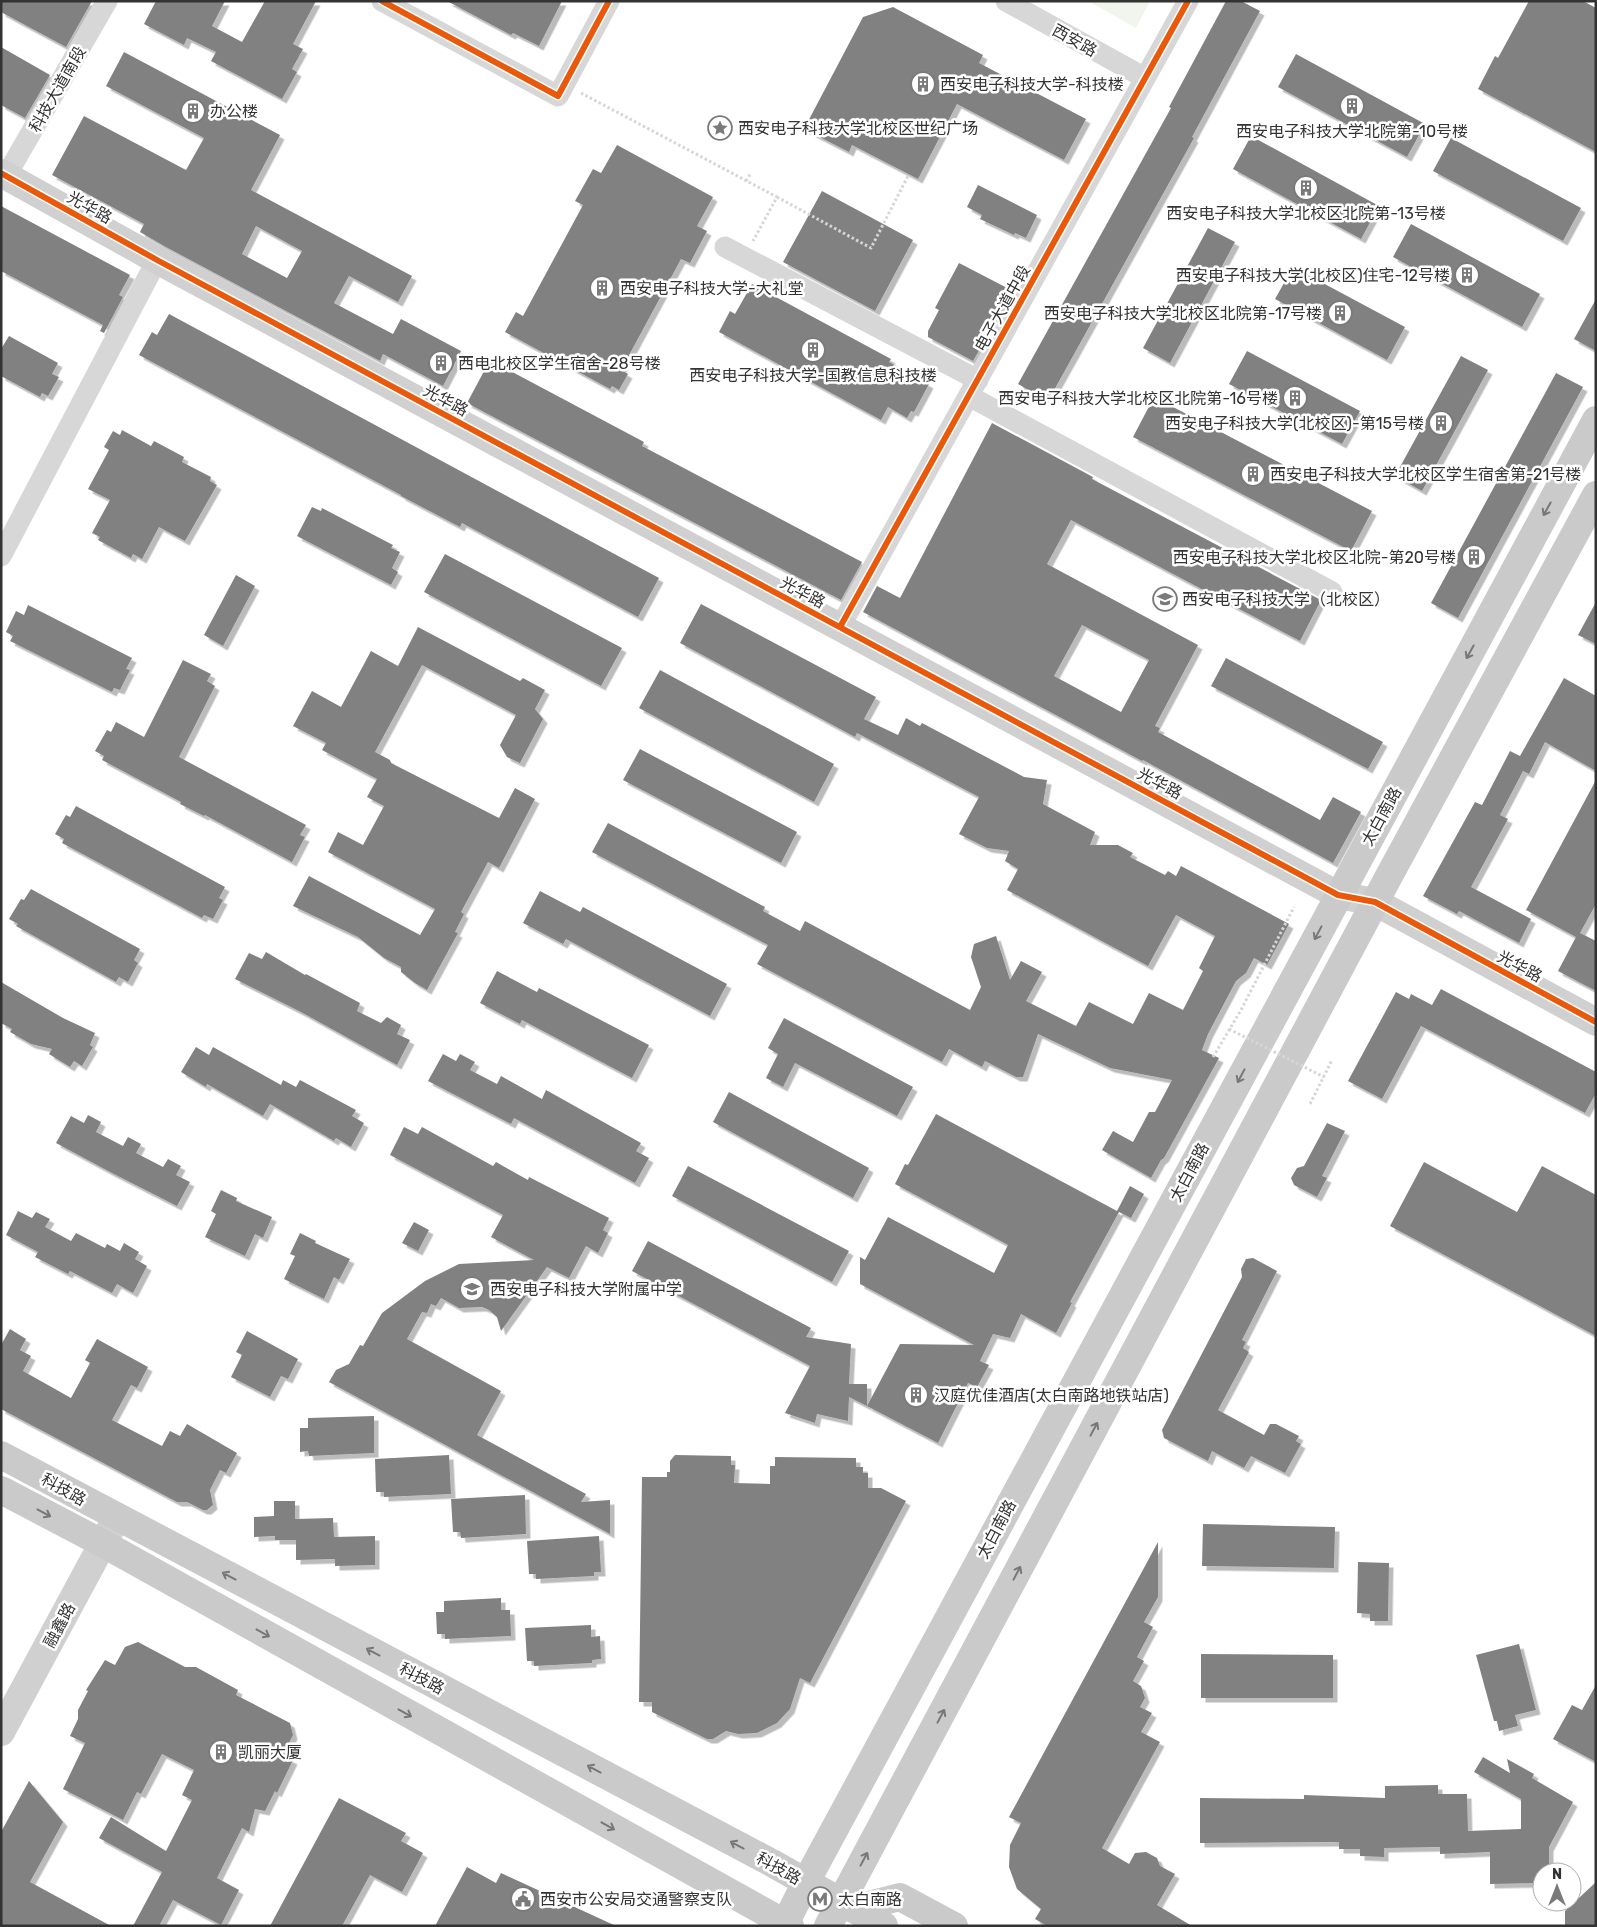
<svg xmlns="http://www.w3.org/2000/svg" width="1597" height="1927" viewBox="0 0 1597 1927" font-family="Rubik,'Noto Sans SC',sans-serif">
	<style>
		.green { fill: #f1f5ed }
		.building { fill: #818181; fill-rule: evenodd; filter: url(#shadow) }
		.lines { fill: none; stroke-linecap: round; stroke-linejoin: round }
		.path { stroke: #d6d6d6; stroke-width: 3; stroke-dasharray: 2.5 2.5; stroke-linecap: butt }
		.street { stroke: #d7d7d7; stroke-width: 21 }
		.secondary { stroke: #d0d0d0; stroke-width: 28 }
		.primary { stroke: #cacaca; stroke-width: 28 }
		.path-bridge { stroke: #d6d6d6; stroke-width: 3; stroke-dasharray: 2.5 2.5; stroke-linecap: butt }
		.cycleway-casing { stroke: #fff; stroke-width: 9 }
		.cycleway { stroke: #e8590c; stroke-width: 6 }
		.oneway { stroke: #777 }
		.labels { text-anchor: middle; stroke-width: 5; stroke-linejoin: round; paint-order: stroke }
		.street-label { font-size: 16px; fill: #333; stroke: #fff }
		.poi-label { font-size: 16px; fill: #333; stroke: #fff; text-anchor: start }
	</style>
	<defs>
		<filter id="shadow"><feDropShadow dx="4.5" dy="4.5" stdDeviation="0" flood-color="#0004"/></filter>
	</defs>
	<rect width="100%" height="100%" fill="#fff"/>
	<path class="green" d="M1088,1H1150L1136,28Z"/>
	<path class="building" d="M1,1H92L66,47L1,12Z
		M156,1H225L212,26L242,42L265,1H316L293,44L303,49L292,69L297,72L282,99L211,61L216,52L187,38L184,45L144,24Z
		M447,1H562L539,46L513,33L511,35Z
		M1226,1H1241L1260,11L1192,137L1194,138L1048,401L1018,384L1171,108L1169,107Z
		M1529,1H1583L1596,8V152L1478,89L1495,56L1498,58Z
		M893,7L983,55L979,63L1086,119L1064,160L957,104L918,179L852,145L849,152L804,129L863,17Z
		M1,47L50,75L25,118L1,105Z
		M124,52L280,135L251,190L412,276L398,302L349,276L334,303L393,334L401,319L461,351L443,386L383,354L380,361L164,246L140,232L144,224L52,175L84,116L186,170L204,138L106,86ZM256,226L302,251L287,278L242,254Z
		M1296,54L1425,124L1407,157L1278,87Z
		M1251,136L1379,206L1361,239L1233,169Z
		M1451,138L1581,208L1563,241L1433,171Z
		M617,145L713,197L697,226L707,231L690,263L681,259L621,370L628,374L619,390L612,386L610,389L505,332L516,312L523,316L583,205L575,201L593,169L601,173Z
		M978,185L1037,215L1026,238L1015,233L1014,235L980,219L982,215L967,207Z
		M822,191L913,240L875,311L783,262Z
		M1,206L130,275L119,295L123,297L104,333L100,331L103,325L1,271Z
		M1411,224L1540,294L1522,327L1393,257Z
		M1208,228L1235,242L1170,363L1143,348Z
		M959,263L1013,291L973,361L928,337V331L939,310L935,308Z
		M1293,267L1405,327L1387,360L1275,299Z
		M752,284L891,359L889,362L929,384L914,412L911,411L907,418L888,407L881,420L719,332L730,311L735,314Z
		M1596,299V351L1574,339Z
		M169,314L659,578L638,617L462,523L460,527L401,496V495L139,355L152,332L157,335Z
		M9,336L58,363L52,374L59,377L48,396L42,393L40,397L1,376V349Z
		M1247,351L1360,411L1342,444L1229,384Z
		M1461,356L1488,370L1422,491L1395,476Z
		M490,360L644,442L642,446L862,562L841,600L467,403Z
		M1556,373L1583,387L1458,618L1431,603Z
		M1154,397L1372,511L1351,551L1133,437Z
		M992,423L1093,477L1092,479L1321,600L1300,641L1071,520L1047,564L1198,645L1155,726L1160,728L1158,732L1320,820L1333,797L1361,812L1333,863L1143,760L1142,761L863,612L877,586L900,598ZM1082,625L1149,660L1121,712L1054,676Z
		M122,430L151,446L154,441L184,457L182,462L211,477L210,481L217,485L185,541L159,527L142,559L133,554L131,558L98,540L100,537L92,533L110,500L88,489L109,450L104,447L113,431L120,435Z
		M312,507L321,511L322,508L393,545L391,548L400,552L392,568L398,572L391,585L297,536Z
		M445,554L622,648L601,686L424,592Z
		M236,575L255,586L223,646L204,635Z
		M1596,602V644L1578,635Z
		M701,604L876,697L864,719L898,735L906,718L920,726L922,723L1024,777L1047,780L1043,804L1095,832L1090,845H1118L1133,853L1130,857L1165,875L1168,871L1176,876L1181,866L1289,924L1267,965L1254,958L1246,973L1236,981L1208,1034L1202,1050L1219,1058L1164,1158L1161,1160L1151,1178L1102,1150L1113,1131L1133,1142L1149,1112H1155L1172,1080L1110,1068L1038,1034L1023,1077H1016L985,1061L982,1067L949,1049L942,1062L757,964L768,945L592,852L608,823L765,907L763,911L800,931L805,921L970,1010L981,987L971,957L974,944L996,936L1010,980L1021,961L1042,972L1026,1001L1076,1026L1089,1002L1133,1024L1149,993L1183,1010L1203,971L1199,968L1215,936L1176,915L1148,966L1007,890L1018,869L1005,861L1009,851L987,848L959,834L979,797L857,733L855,737L680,643Z
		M28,605L132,658L126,669L130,670L120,690L114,688L112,692L10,641L13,636L6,632L16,611L24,615Z
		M418,627L520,681L523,678L545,690L535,709L543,719L520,763L507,757L500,745L516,715L422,665L375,752L390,760L391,763L499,818L515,788L535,799L499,868L488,862L461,912L464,914L455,932L458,933L427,990L415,983L401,972V967L384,958L358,937L293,906L309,876L420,935L435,909L328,852L338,832L363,845L384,806L367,797L377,779L322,750L326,743L293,726L312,691L341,707L371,651L398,666Z
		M1226,658L1383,742L1368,769L1211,686Z
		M183,660L211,674L207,681L215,686L179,757L306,825L300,835L305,837L292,862L205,815L204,816L180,804L181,802L102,760L104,756L95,751L107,730L111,732L116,722L144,737Z
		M660,670L834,764L814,802L639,708Z
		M1564,678L1596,696V771L1545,742L1529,774L1523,771L1500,815L1508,819L1471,887L1531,919L1519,943L1459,911L1457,914L1423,896L1475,802L1482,805L1510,751L1520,756Z
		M640,749L797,832L781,863L623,780Z
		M1596,780V904L1580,933L1596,941V991L1558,971L1576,937L1526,910Z
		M76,806L225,887L219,898L223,900L213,919L204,915L202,918L62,843L64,839L55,834L66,815L70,817Z
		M31,889L140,949L134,960L138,963L128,982L119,977L116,982L16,926L18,924L9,919L21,899L24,900Z
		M540,891L580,912L583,907L727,984L710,1016L566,939L563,944L523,923Z
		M266,952L305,975L306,974L360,1003L357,1011L381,1023L387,1017L401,1025L397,1034L410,1040L397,1065L301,1012L235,979L249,953L262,959Z
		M497,971L537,992L539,988L649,1045L632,1078L522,1020L520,1024L480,1003Z
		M1,982L63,1018L95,1033L90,1045L93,1047L82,1066L74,1061L70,1067L49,1054L52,1049L31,1044L10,1032L12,1029L1,1023Z
		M1441,989L1596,1072V1093L1585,1113L1421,1026L1382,1099L1348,1081L1396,992L1409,999L1411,994L1432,1005Z
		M784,1018L913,1087L897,1116L795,1063L783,1087L766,1078L778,1054L768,1048Z
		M196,1047L209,1055L213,1047L281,1085L283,1080L296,1087L300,1080L356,1110L352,1116L364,1123L351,1147L336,1138L334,1141L270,1104L263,1116L207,1084L206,1087L181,1072Z
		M443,1054L456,1061L460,1054L475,1062L470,1070L497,1084L501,1076L542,1099L546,1090L641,1143L636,1151L649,1158L635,1183L514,1118L511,1124L428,1081Z
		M729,1092L869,1168L853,1198L713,1122Z
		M936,1114L1117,1211L1130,1186L1144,1194L1131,1218L1119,1212L1070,1302L1072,1303L1056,1333L1021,1314L1010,1338L993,1334L980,1361L989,1365L977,1387L968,1383L938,1443L867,1406L900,1344L974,1345L860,1284V1257L865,1260L888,1217L994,1273L1008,1245L895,1184L905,1164L908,1165Z
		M88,1115L101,1122L96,1132L123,1146L128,1137L141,1144L136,1153L163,1167L168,1159L181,1166L176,1175L190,1182L177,1206L112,1173L56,1143L71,1116L84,1123Z
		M1327,1123L1345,1131L1322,1176L1327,1178L1317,1197L1294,1185L1291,1178L1297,1168L1304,1166Z
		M404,1127L418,1134L422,1127L493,1166L496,1162L528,1180L529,1177L609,1218L603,1230L608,1233L598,1253L586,1246L569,1278L547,1267L501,1331L497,1317L489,1310L482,1307L459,1308L441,1298L436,1306L431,1304L427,1313L422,1312L407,1339L501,1391L477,1435L586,1494L581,1502L610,1500V1534L329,1382L336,1370L349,1364L360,1345L363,1346L382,1313L425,1281L459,1264L534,1260L491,1237L503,1215L390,1155Z
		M1424,1162L1517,1212L1542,1166L1596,1195V1336L1390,1226Z
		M688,1166L849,1251L832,1282L672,1196Z
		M221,1190L237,1198L236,1201L272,1217L263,1238L255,1234L245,1256L205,1237L216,1214L211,1211Z
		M18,1211L32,1218L36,1212L50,1219L45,1227L71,1241L76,1233L105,1248L107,1244L120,1251L124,1243L139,1252L135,1259L147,1266L133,1293L117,1284L112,1293L70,1271L68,1274L35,1257L38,1252L6,1235Z
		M414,1222L429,1230L418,1251L402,1243Z
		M300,1233L316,1241L315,1243L350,1259L339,1280L334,1277L324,1299L284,1279L295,1256L290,1254Z
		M648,1241L811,1328L806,1337L851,1344L849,1384H867V1406L849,1397L848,1421L817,1414L815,1423L785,1413L810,1366L632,1271Z
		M1253,1258L1277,1271L1242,1340L1246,1342L1243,1348L1249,1352L1218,1410L1264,1435L1270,1424H1276L1299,1436L1296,1441L1301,1444L1285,1473L1251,1456L1244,1468L1212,1451L1208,1461L1164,1438L1162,1430L1242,1277L1241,1269L1246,1259Z
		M10,1329L26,1339L20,1350L31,1356L23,1371L71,1398L90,1363L85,1360L97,1339L148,1367L137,1388L131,1385L112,1420L162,1446L170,1431L180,1436L187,1424L237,1453L226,1473L220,1470L210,1490L213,1505L207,1510H203L187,1502H177L1,1409V1345Z
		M247,1331L298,1359L288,1379L281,1376L270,1397L231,1377L242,1355L236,1352Z
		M374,1416V1453L309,1456L308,1451L300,1452V1428H308V1418Z
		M449,1455L451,1494L384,1497V1492H376L375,1459Z
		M675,1455L731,1456V1465H735L734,1483L770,1484V1466H775V1457L856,1458V1467H863V1473H868V1488H881L906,1501L810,1683L800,1678L790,1709L777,1723L757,1733L738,1734L726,1731L713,1739H707L652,1712V1702H639L642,1477H667V1472H670V1461Z
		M525,1495L526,1534L461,1538L460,1532H453L451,1499Z
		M274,1501H295V1519L333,1518L334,1537L375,1536V1565L335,1566V1559L296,1560V1540H275V1536L254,1537V1517L274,1516Z
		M1203,1524L1335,1527L1334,1568L1202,1566Z
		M599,1536L601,1572H594V1576L536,1579V1574H529L527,1541Z
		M1158,1542V1597L1144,1622L1153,1627L1137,1657L1144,1661L1133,1681L1141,1686L1145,1698L1140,1707L1152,1713L1141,1732L1160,1742L1102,1848L1129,1864L1135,1853L1146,1852L1157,1858L1160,1866L1175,1874L1157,1905L1192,1926H1047L1035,1919L1041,1909L1017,1889L1009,1867L1010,1845L1021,1823L1009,1817Z
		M1358,1562L1389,1563L1388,1621H1370V1614L1357,1613Z
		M501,1598V1610H510L511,1636L445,1639V1634H437L436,1612H444V1601Z
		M591,1625V1637L600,1636L601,1659L592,1660V1663L534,1666V1661H527L525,1628Z
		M138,1642L185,1667H196L238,1690L236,1695L290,1723L293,1735L283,1755L293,1760L277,1793L275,1791L265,1811L255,1809L249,1832L242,1828L217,1878L239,1890L221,1925L173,1900L159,1926H133L162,1872L99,1838L111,1817L166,1851L192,1800L182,1795L194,1770L162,1754L141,1794L137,1792L123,1820L63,1789L85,1743L70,1736L78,1719V1710L88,1691L86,1690L105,1660L115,1665L125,1647Z
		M1519,1644L1536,1710L1515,1715L1518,1726L1499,1731L1497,1721H1494L1476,1655Z
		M1201,1654L1333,1655V1698H1201Z
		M1596,1685V1762L1553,1739L1572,1705L1582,1710Z
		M1483,1757L1510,1773L1507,1759L1534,1774L1532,1778L1573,1802L1549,1847V1872H1542V1883L1490,1884V1852L1440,1854V1847L1384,1848V1857L1360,1856V1849H1339V1842L1200,1843V1798L1304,1799V1795L1385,1798V1786L1438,1785V1794H1467L1468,1831L1521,1829V1799L1474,1772Z
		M29,1781L63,1822L30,1882L111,1926H1V1832Z
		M339,1798L406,1833L401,1841L423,1853L402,1892L370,1875L342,1926H270Z
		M467,1867L496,1883L501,1873L616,1926H435Z
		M1596,1882V1926H1565V1911Z"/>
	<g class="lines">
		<path class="path" d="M581,93L777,197L753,241
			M746,181L751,173
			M777,197L871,248L908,176
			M1213,1057L1241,1010L1294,907
			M1310,1104L1332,1060"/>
		<path class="street" d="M382,1L558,96L609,1
			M1006,1L1145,78
			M6,176L107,1
			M725,247L978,380
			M969,396L1332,592
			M1,556L157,260
			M840,627L1188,1"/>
		<path class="secondary" d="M1,173L157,260L1338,895L1375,902L1596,1022
			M1,1732L117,1517"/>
		<path class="primary" d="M1,1455L772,1863L884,1926
			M1,1490L102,1543L790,1926
			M853,1909L900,1897L954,1926
			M784,1926L806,1882L1596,420
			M828,1926L1389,876L1596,495"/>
		<path class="path-bridge" d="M1229,1029L1324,1077"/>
		<g class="cycleway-casing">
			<path id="cycleway" d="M382,1L558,96L609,1
				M1,173L157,260L1338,895L1375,902L1596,1022
				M840,627L1188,1"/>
		</g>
		<use href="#cycleway" class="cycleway"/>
	</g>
	<defs><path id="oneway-shaft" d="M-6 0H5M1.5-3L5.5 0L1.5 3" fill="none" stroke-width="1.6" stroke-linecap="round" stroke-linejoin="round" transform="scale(1.25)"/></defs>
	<g class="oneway">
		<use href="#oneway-shaft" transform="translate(1547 509) rotate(119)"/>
		<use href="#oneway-shaft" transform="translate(1470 652) rotate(119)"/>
		<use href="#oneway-shaft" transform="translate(1318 933) rotate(118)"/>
		<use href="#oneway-shaft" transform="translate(1241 1076) rotate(118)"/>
		<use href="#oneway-shaft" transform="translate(1094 1429) rotate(-62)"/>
		<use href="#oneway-shaft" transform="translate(44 1513) rotate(28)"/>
		<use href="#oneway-shaft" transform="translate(1017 1573) rotate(-62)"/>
		<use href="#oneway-shaft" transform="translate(229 1576) rotate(-152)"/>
		<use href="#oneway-shaft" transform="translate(263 1633) rotate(29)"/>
		<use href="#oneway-shaft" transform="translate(373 1652) rotate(-152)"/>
		<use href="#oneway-shaft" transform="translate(405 1713) rotate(29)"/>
		<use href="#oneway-shaft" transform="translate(941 1716) rotate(-62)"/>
		<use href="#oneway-shaft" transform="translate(594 1769) rotate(-152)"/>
		<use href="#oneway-shaft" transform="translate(608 1826) rotate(29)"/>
		<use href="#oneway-shaft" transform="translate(737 1845) rotate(-152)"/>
		<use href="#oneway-shaft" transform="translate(864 1859) rotate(-62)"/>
	</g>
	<defs>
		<g id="building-ring" transform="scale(1.25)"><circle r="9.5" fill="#fff" stroke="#7a7a7a" stroke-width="1.5"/><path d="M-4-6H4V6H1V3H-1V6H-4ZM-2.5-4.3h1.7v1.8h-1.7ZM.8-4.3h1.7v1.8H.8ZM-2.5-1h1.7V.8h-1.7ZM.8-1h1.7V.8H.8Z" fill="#7a7a7a"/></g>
		<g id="sight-ring" transform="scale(1.25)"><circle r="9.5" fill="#fff" stroke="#7a7a7a" stroke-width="1.5"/><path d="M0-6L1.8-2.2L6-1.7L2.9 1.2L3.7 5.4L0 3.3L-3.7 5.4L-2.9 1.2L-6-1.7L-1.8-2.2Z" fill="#7a7a7a"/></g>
		<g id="university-ring" transform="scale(1.25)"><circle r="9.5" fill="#fff" stroke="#7a7a7a" stroke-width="1.5"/><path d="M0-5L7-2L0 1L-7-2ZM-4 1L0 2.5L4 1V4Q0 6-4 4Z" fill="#7a7a7a"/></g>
		<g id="school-ring" transform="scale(1.25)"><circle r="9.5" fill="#fff" stroke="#7a7a7a" stroke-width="1.5"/><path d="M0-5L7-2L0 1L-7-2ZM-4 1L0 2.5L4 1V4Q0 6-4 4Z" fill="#7a7a7a"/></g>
		<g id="civic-ring" transform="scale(1.25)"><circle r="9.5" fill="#fff" stroke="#7a7a7a" stroke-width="1.5"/><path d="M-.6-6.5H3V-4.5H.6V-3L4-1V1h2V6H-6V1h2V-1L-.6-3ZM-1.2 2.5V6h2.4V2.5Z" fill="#7a7a7a"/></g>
		<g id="metro-ring" transform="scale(1.25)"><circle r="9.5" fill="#fff" stroke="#7a7a7a" stroke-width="1.5"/><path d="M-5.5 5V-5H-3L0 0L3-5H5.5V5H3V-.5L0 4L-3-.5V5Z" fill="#7a7a7a"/></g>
	</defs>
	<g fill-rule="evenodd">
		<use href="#building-ring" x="923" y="84"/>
		<use href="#building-ring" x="1352" y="106"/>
		<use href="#building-ring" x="193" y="111"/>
		<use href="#sight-ring" x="720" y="128"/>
		<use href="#building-ring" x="1306" y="188"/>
		<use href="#building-ring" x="1467" y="275"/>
		<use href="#building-ring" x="602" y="288"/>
		<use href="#building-ring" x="1340" y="313"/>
		<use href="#building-ring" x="813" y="350"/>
		<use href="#building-ring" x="441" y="363"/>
		<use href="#building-ring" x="1295" y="398"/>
		<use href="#building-ring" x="1441" y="423"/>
		<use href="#building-ring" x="1253" y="474"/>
		<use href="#building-ring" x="1474" y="557"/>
		<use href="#university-ring" x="1165" y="599"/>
		<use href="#school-ring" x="472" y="1289"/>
		<use href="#building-ring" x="916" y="1395"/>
		<use href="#building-ring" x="221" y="1752"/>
		<use href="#civic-ring" x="523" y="1899"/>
		<use href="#metro-ring" x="820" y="1899"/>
	</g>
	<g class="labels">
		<g class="street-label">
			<text transform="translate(1075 40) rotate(29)" y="6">西安路</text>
			<text transform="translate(57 89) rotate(-60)" y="6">科技大道南段</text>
			<text transform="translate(90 207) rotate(29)" y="6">光华路</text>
			<text transform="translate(1002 308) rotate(-61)" y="6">电子大道中段</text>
			<text transform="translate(446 400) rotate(28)" y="6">光华路</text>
			<text transform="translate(803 592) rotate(28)" y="6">光华路</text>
			<text transform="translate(1160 783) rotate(28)" y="6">光华路</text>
			<text transform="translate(1381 816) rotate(-61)" y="6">太白南路</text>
			<text transform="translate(1520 966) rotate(28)" y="6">光华路</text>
			<text transform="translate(1189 1172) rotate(-62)" y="6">太白南路</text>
			<text transform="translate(64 1489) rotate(29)" y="6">科技路</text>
			<text transform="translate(996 1529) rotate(-62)" y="6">太白南路</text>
			<text transform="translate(59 1625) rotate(-62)" y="6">融鑫路</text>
			<text transform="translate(422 1678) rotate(28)" y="6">科技路</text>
			<text transform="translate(779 1868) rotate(29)" y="6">科技路</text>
		</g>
		<g class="poi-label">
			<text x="940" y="90">西安电子科技大学-科技楼</text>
			<text x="210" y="117">办公楼</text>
			<text x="738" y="134">西安电子科技大学北校区世纪广场</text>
			<text x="1352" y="137" text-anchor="middle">西安电子科技大学北院第-10号楼</text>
			<text x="1306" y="219" text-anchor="middle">西安电子科技大学北校区北院第-13号楼</text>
			<text x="1450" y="281" text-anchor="end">西安电子科技大学(北校区)住宅-12号楼</text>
			<text x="620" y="294">西安电子科技大学-大礼堂</text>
			<text x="1322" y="319" text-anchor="end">西安电子科技大学北校区北院第-17号楼</text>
			<text x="458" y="369">西电北校区学生宿舍-28号楼</text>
			<text x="813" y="381" text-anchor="middle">西安电子科技大学-国教信息科技楼</text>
			<text x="1278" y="404" text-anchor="end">西安电子科技大学北校区北院第-16号楼</text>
			<text x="1424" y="429" text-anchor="end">西安电子科技大学(北校区)-第15号楼</text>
			<text x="1270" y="480">西安电子科技大学北校区学生宿舍第-21号楼</text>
			<text x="1456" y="563" text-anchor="end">西安电子科技大学北校区北院-第20号楼</text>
			<text x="1182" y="605">西安电子科技大学（北校区）</text>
			<text x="490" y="1295">西安电子科技大学附属中学</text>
			<text x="934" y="1401">汉庭优佳酒店(太白南路地铁站店)</text>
			<text x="238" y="1758">凯丽大厦</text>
			<text x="540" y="1905">西安市公安局交通警察支队</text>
			<text x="838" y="1905">太白南路</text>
		</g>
	</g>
	<rect width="1597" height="1927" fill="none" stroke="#333333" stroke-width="5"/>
	<g transform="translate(1557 1887)"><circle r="24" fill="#ffffff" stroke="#adadad"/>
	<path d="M0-4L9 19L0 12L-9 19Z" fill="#7a7a7a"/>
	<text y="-8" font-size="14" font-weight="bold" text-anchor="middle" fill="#333333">N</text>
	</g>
</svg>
